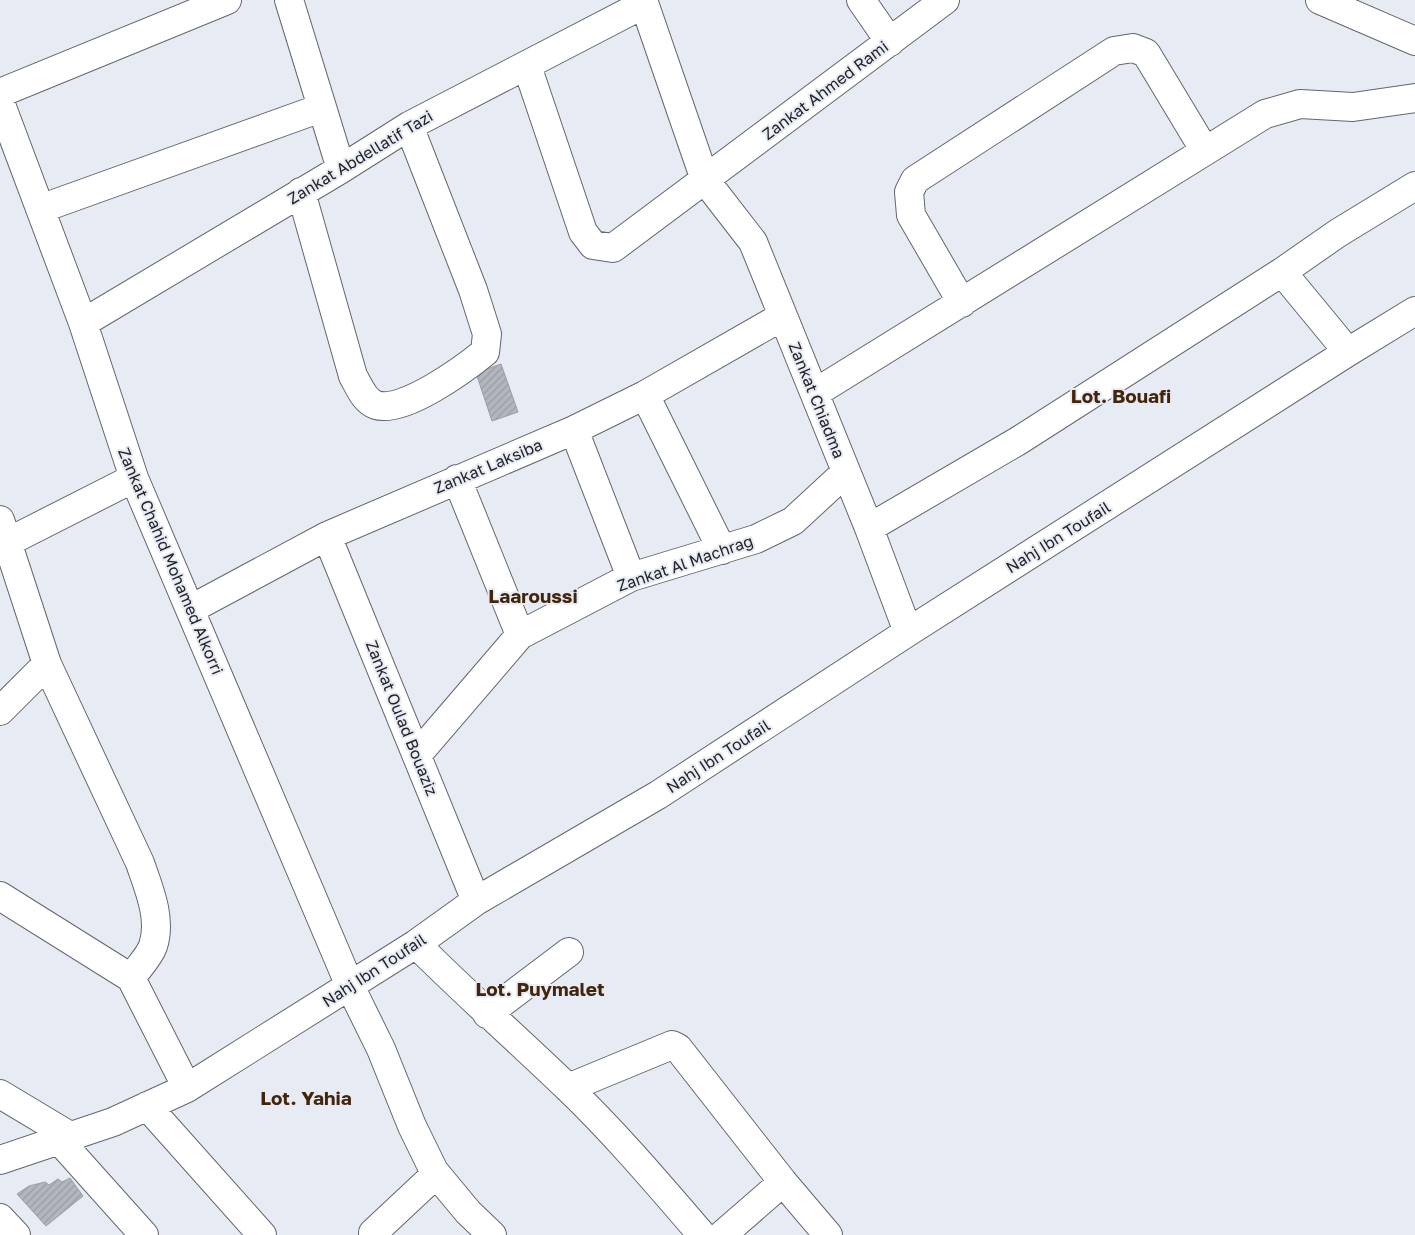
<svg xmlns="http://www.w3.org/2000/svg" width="1415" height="1235" viewBox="0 0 1415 1235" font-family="'Golos Text',sans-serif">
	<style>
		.building { fill: url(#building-hatch); stroke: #9a9da6 }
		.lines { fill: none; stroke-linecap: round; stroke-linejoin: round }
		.minor-casing { stroke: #63666e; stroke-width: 30 }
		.minor { stroke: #fff; stroke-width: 28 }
		.labels { text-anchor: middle; stroke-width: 4; stroke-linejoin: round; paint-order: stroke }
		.street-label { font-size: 16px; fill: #222427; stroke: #e7ebf4 }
		.quarter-label { font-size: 19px; font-weight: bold; fill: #43250b; stroke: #e7ebf4 }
	</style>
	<defs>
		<pattern id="building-hatch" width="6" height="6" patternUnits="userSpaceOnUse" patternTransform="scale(1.25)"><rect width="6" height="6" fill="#b2b6be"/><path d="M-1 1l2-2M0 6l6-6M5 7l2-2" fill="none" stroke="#999ca3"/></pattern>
	</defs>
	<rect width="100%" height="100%" fill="#e7ebf4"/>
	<path class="building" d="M501,364L518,412L492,421L476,373Z
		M70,1178L83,1196L46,1226L17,1194L29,1186L45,1182L49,1185L58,1179L62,1182Z"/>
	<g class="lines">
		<g class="minor-casing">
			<path id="minor" d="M289,0L341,169
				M643,0L705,180L753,242L869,528L908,632
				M861,0L890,42
				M1320,0L1415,41
				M527,66L583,232L593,245L613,248L945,0
				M0,93L227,0
				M0,102L83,323L134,478L350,986L381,1049L412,1126L434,1171L468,1212L492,1235
				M301,192L353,376C359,386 364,401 376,405C403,414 464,369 485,352L487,334L473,290L409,126
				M40,209L321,108
				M1282,272L1348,352
				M962,303L911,215L909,192L915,180L1114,51L1133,48L1146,53L1205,151
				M83,323L341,169L409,126L644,4
				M815,393L1265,114L1300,104L1353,107L1415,98
				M645,395L722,550
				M574,430L631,577
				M457,479L520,635
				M0,520L47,664L140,863C149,889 162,919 153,946C149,957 138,968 131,978L187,1088
				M869,528L1018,441L1282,272L1338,233L1415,186
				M327,536L476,901
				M0,548L8,542L134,478
				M191,609L327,536L574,430L645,395L783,316
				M0,711L47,664
				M417,755L520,635L631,577L756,539L793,521L846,472
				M0,896L131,978
				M416,944C465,993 517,1039 567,1087C615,1133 659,1185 702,1235
				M487,1014L569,952
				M568,1088L672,1045L678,1048L783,1182L828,1235
				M0,1094L70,1136
				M147,1106L262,1235
				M58,1139L144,1235
				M0,1160L113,1122L187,1088L416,944L476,901L658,795L908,632L1348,352L1415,311
				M0,1218L16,1235
				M373,1233L436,1174
				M722,1235L783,1182"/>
		</g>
		<use href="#minor" class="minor"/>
	</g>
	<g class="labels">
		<g class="street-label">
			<text transform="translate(825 90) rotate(-37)" y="6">Zankat Ahmed Rami</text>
			<text transform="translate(360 157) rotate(-31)" y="6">Zankat Abdellatif Tazi</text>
			<text transform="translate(817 400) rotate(68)" y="6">Zankat Chiadma</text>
			<text transform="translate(488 466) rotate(-23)" y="6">Zankat Laksiba</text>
			<text transform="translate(1058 537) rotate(-32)" y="6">Nahj Ibn Toufail</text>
			<text transform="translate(171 561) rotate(67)" y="6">Zankat Chahid Mohamed Alkorri</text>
			<text transform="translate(685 563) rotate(-19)" y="6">Zankat Al Machrag</text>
			<text transform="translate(402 718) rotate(68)" y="6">Zankat Oulad Bouaziz</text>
			<text transform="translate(718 756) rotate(-33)" y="6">Nahj Ibn Toufail</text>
			<text transform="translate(374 970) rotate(-33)" y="6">Nahj Ibn Toufail</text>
		</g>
		<g class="quarter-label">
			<text x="1121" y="403">Lot. Bouafi</text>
			<text x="533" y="603">Laaroussi</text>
			<text x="540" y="996">Lot. Puymalet</text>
			<text x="306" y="1105">Lot. Yahia</text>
		</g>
	</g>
</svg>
